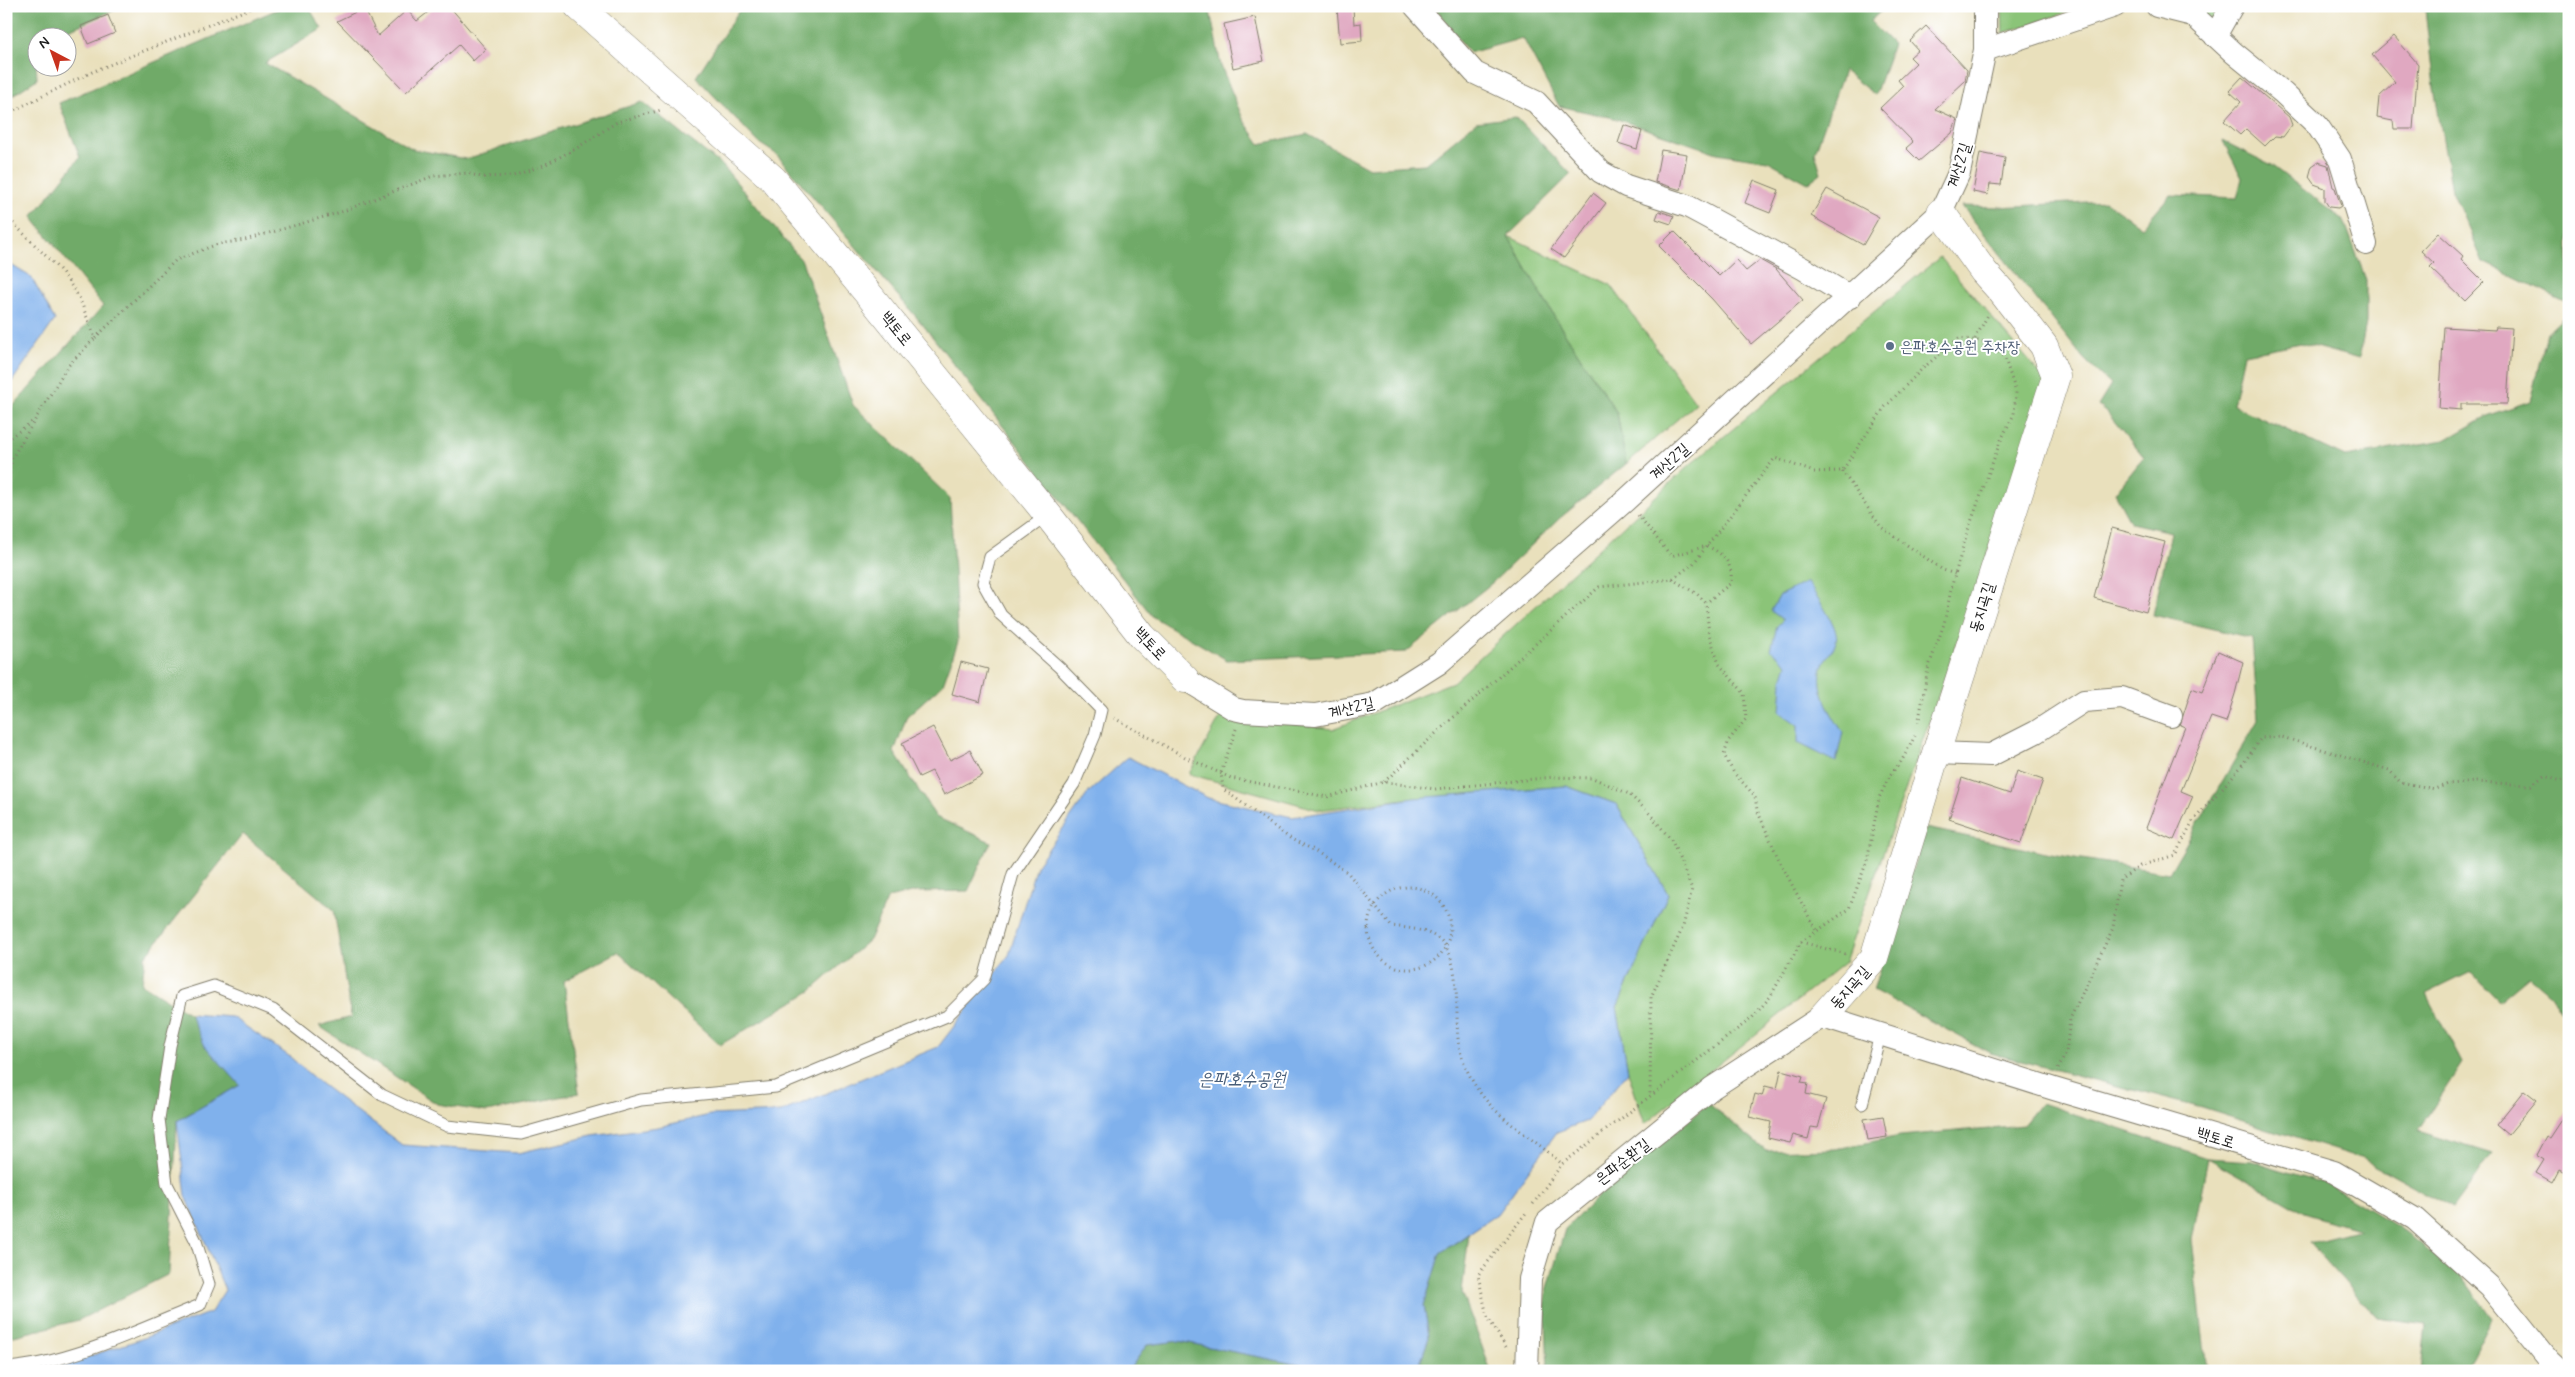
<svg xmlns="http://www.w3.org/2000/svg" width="2575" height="1377" viewBox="0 0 2575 1377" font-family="Mynerve,'Poor Story',sans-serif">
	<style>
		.green { fill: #8bc478; stroke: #54704a }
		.forest { fill: #70aa68; stroke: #466342 }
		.water { fill: #80b1ec; stroke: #4e6684 }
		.building { fill: #e0a8c1 }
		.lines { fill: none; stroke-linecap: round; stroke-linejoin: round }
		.lane-casing { stroke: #827e6c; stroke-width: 13 }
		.street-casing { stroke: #827e6c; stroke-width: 24 }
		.secondary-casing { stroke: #827e6c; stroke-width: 29 }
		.path { stroke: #827e6c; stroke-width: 3; stroke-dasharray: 1 4; stroke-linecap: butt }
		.lane { stroke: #fff; stroke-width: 11 }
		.street { stroke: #fff; stroke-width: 22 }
		.secondary { stroke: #fff; stroke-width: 28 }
		.service-dot { fill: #5c6f8a; stroke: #fff; stroke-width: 2 }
		.labels { text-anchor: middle; stroke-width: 4; stroke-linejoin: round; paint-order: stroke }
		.street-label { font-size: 16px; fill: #1c1c1c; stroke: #fff }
		.service-label { font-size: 16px; fill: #4e5e75; stroke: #fff; text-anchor: start }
		.water-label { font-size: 18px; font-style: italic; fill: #495f7a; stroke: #fff }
	</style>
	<rect width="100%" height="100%" fill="#fff"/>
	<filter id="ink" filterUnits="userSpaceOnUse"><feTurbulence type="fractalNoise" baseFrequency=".02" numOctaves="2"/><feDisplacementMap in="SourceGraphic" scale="10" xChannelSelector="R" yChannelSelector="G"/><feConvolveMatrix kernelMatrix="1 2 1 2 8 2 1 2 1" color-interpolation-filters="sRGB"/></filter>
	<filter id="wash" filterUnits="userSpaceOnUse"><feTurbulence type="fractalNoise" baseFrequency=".0096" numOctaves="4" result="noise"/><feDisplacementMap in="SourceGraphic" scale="20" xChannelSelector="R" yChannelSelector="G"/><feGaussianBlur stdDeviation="1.12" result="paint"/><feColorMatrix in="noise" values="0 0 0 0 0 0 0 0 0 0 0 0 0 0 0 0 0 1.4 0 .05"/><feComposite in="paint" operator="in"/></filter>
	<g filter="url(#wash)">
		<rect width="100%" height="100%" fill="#e9e0bc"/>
		<path class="green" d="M2002,6H2087L2003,33Z
			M2190,6H2223L2215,23Z
			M1508,236L1611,285L1696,403L1626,464L1617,413L1556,320Z
			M1940,257L2048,383L1845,962L1645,1124L1628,1072L1617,1007L1668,894L1616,804L1566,786L1405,799L1319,810L1189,774L1222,714L1333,729L1453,682L1692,463Z"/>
		<path class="forest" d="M6,6H124L52,37L38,38L37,44L35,45L37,79L6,100Z
			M285,6H308L322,29L265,63L413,149L466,159L642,102L723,166L802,261L853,405L950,498L958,642L943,684L907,716L894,752L936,817L991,842L968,891L916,892L888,898L869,940L811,991L720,1045L618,952L564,981L579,1093L487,1112L437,1104L319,1026L351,1017L334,910L243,834L145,957L142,984L190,1014L240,1085L177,1121L169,1274L79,1320L6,1338V414L103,306L32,217L80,157L59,103Z
			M742,6H1209L1221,66L1243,119L1260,144L1307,134L1369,168L1425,164L1476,122L1516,117L1571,174L1508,236L1556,320L1617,413L1626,464L1560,518L1492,583L1406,652L1227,660L1153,617L923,325L776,154L759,143L696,77Z
			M1434,6H1887L1870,21L1893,44L1875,95L1844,71L1815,152L1821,173L1808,183L1768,161L1717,153L1614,118L1559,106L1523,38L1469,53Z
			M2427,6H2569V304L2483,262L2452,191L2434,88L2425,9Z
			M2223,141L2271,165L2344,220L2366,280V323L2359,359L2301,343L2244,354L2233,405L2345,457L2445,440L2487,416L2530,401L2547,333L2569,312V1024L2550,994L2529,976L2499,1001L2471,972L2426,994L2462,1063L2418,1131L2492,1154L2453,1208L2363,1159L2202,1108L1990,1053L1873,990L1926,828L2051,854L2169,873L2258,720L2252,638L2153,615L2171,532L2131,523L2115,493L2144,457L2109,415L2098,406L2111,385L2084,359L1962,206L1999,207L2105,201L2142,227L2170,195L2237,198L2242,178Z
			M1708,1103L1766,1151L1835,1149L1900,1136L2023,1125L2041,1103L2208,1158L2252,1161L2327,1184L2400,1228L2460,1274L2492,1318L2465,1371H2421L2426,1325L2377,1318L2310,1243L2360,1230L2304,1213L2208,1158L2192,1239L2207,1371H1548L1545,1298L1565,1229L1608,1186L1659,1146Z
			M1469,1234L1462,1292L1491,1371H1417L1429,1337L1424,1305L1440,1253Z
			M1179,1341L1305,1366L1311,1371H1128L1147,1345Z"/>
		<path class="water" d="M6,262L31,277L55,320L6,390Z
			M1807,582C1814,592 1834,621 1836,633C1839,644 1830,652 1825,660C1812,684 1830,713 1843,732L1836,762L1798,743V725L1780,712L1782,680L1787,664L1771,650L1777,626L1783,620L1771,611L1780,595Z
			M1128,757L1208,798L1292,817L1414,798L1566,786L1616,804L1668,894L1617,1007L1628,1072L1587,1121L1557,1132L1497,1214L1440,1253L1424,1305L1429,1337L1417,1371H1311L1305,1366L1179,1341L1147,1345L1128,1371H45L141,1339L211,1312L225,1290L186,1196L177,1121L240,1085L205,1046L190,1014L232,1017L289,1056L316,1080L402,1145L518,1153L592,1136L658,1127L710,1115L781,1112L938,1047L1009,955L1036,866L1089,792Z"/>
		<g id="blocks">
			<path class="building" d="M436,6H449L486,49L473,61L459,45L406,92L337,21L364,8L378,36L407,10L417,21Z
				M1353,7L1354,24L1361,23L1362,41L1340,43L1337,8Z
				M108,15L115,33L88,44L81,26Z
				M1255,17L1264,61L1233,68L1224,24Z
				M1926,26L1967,70L1965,81L1935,109L1957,119L1952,133L1919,161L1906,148L1913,142L1880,108L1903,86L1898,80L1916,63L1910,57L1918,50L1910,41Z
				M2394,36L2418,64L2413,129H2394L2393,121L2377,118L2379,97L2395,82L2372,55Z
				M2242,77L2289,117L2292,125L2283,137L2275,136L2265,146L2246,129L2240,135L2224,121L2241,102L2229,91Z
				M1624,125L1642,131L1637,149L1618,143Z
				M1661,150L1687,154L1681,190L1655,182Z
				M1980,153L2005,158L2001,185L1990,184L1988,195L1973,192Z
				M2318,162L2328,165L2333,187L2335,188L2341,206L2338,208L2329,207L2325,201V188L2314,184L2309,177L2312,166Z
				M1754,180L1779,190L1770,213L1745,203Z
				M1827,189L1879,217L1863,245L1811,216Z
				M1593,193L1606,203L1564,258L1551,249Z
				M1659,211L1674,216L1671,224L1656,219Z
				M1674,231L1719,276L1736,260L1746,271L1760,260L1776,269L1803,300L1751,344L1712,299L1659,246Z
				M2438,233L2463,256L2461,259L2484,282L2465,301L2430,267L2434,263L2421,251Z
				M2444,327L2495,330L2496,327L2512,328L2507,404H2461V410L2439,408Z
				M2112,528L2165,542L2146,612L2094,598Z
				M2218,651L2243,662L2235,694L2226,722L2211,717L2181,791L2193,796L2174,840L2146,828L2185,727L2180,725L2192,688L2202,692Z
				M961,662L988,669L980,702L952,694Z
				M933,727L950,760L970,750L983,775L944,795L932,771L919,777L902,743Z
				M2017,771L2043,780L2021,843L1949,819L1962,778L2010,794Z
				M1781,1070L1803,1076L1801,1082L1808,1083L1806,1094L1826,1099L1818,1128L1811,1127L1808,1139L1793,1135L1790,1143L1768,1138L1771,1122L1749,1117L1755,1094L1762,1096L1765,1086L1777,1089Z
				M2524,1090L2537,1100L2508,1135L2496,1125Z
				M2569,1109V1174L2559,1169L2552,1182L2536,1173L2544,1160L2536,1155L2546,1136L2550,1138Z
				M1883,1116L1887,1137L1868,1140L1864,1119Z"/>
		</g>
	</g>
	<g filter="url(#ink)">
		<use href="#blocks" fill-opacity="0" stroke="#827e6c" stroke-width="1"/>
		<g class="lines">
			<g class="lane-casing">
				<path id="lane" d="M1862,1104L1880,1035
					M6,1368C69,1364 141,1329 200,1305L209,1284L196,1241L167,1184L159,1119L170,1046L182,996L214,986L273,1010L382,1095L447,1126L521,1134L641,1100L776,1087L947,1016L984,979L1013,874L1074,784L1095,735L1101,710L1059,667L1001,615L983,583L990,557L1048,515"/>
			</g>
			<g class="street-casing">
				<path id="street" d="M1415,6L1475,73L1536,102L1601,172L1626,186L1687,206L1804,269L1850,297
					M2157,6L2193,15L2234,53L2283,93L2317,125L2340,159L2366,244
					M2215,36L2232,6
					M1985,50L2115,6
					M1185,679L1234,709L1243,711L1315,715L1374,704L1439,663L1626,500L1941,212L1959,173L1985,50V6
					M1936,753L1991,755L2036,732L2084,701L2122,698L2171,716
					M1527,1371L1530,1279L1547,1222L1712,1088L1823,1016L2054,1089L2334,1172L2415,1219L2489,1286L2548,1359L2561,1371"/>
			</g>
			<g class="secondary-casing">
				<path id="secondary" d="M578,6L773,179L870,296L1048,515L1142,636L1185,679
					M1823,1016L1874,958L1936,753L2056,376L2044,346L2002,292L1984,272L1941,212"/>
			</g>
			<path class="path" d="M6,114L94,71L256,6
				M6,216L62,272L79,297L95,338L67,367L12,458L6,500
				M95,338L176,260L218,244L245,240L341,212L433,176L467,173L481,177L513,176L544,165L577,148L617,122L661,110
				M1975,339L1989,313
				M6,440L32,422
				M1842,471L1881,527L1943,570L1955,574
				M1638,515L1671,556L1707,546C1724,554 1733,563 1731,583L1706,603
				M1672,579L1697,594L1706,603L1709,634L1719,664L1744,693L1746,719L1729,740L1724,755L1734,773L1755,796L1757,810L1780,862L1817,932
				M1114,718L1187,758L1231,778L1327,797L1384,782L1435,789L1554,777L1593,778L1629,794L1650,814L1672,841L1692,889L1683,927L1651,997L1650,1094
				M1236,729L1221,773L1223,789L1291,839L1314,850L1348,873L1391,926C1408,928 1425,929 1439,939C1463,958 1454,1019 1459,1046C1461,1056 1466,1069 1471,1078C1491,1117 1531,1135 1562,1164
				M1384,782L1434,735L1599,587L1672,579L1693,564L1775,458L1814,472L1842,471L1884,408L1922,369L1959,338L1986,342L2004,356L2016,392L2014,414L2000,442L1967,533L1952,585L1944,624L1928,669L1918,725
				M1368 928a41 41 0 1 1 82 0a41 41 0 1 1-82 0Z
				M1801,942L1846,954
				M2058,1069L2066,1053L2070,1019L2113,928L2120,880L2140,866L2175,855L2193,821L2240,768L2261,738L2282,737L2389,770L2400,782L2435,789L2448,784L2476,782L2531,785L2544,776L2561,781L2569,778
				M1533,1204L1562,1164L1752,1018L1770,997L1801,942L1849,909L1867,861L1879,798L1890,775L1901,762L1915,736
				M1506,1347L1487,1316L1478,1275L1526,1213"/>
			<use href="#lane" class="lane"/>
			<use href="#street" class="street"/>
			<use href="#secondary" class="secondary"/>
		</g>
	</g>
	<circle class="service-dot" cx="1890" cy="346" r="5"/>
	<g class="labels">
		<g class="street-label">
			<text transform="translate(1958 165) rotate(-73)" y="6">계산2길</text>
			<text transform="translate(897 328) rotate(51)" y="6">백토로</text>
			<text transform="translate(1669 461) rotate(-42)" y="6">계산2길</text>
			<text transform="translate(1981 607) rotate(-73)" y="6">동지곡길</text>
			<text transform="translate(1151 643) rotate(47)" y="6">백토로</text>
			<text transform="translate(1351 707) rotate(-14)" y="6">계산2길</text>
			<text transform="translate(1849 987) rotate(-49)" y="6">동지곡길</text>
			<text transform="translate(2216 1137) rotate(17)" y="6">백토로</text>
			<text transform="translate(1622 1161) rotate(-38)" y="6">은파순환길</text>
		</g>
		<g class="service-label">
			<text x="1900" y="352">은파호수공원 주차장</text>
		</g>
		<g class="water-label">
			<text x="1242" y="1085">은파호수공원</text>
		</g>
	</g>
	<rect width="2575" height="1377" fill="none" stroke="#fff" stroke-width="25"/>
	<g transform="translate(52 52) rotate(319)"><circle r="24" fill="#ffffff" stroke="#a4a4a4"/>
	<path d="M0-4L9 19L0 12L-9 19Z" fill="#c8321e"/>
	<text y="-8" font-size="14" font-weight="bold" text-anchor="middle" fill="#1c1c1c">N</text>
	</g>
</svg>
